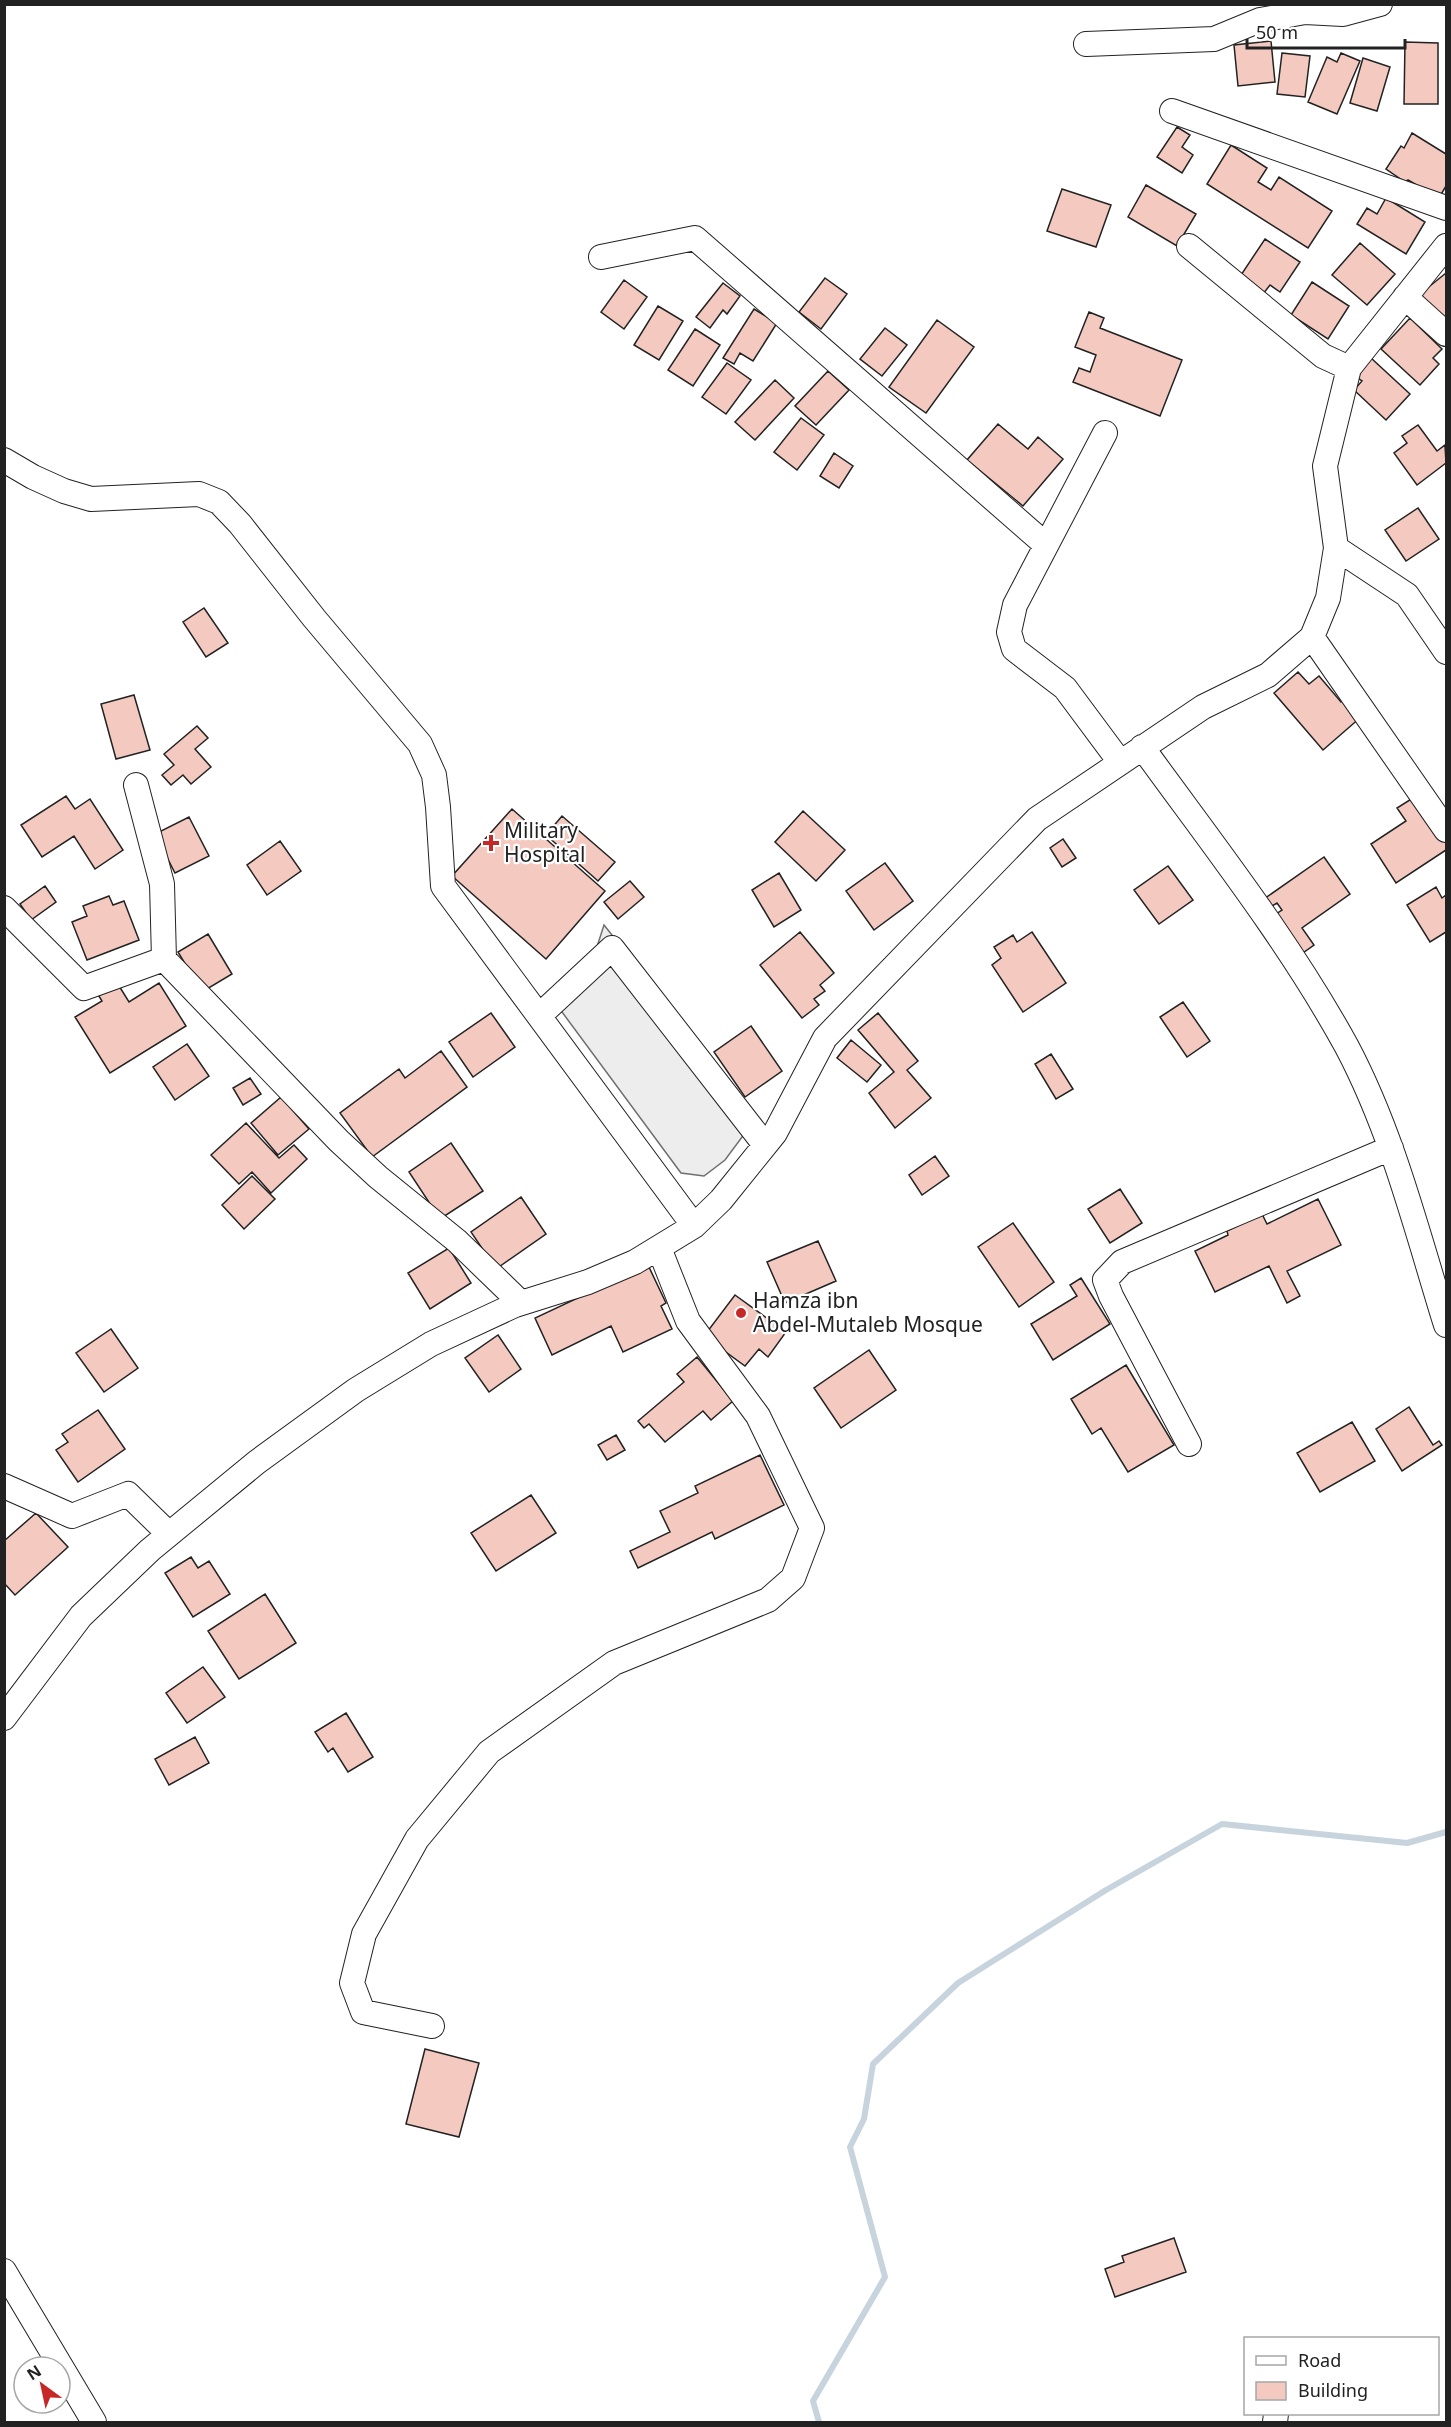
<svg xmlns="http://www.w3.org/2000/svg" width="1451" height="2427" viewBox="0 0 1451 2427" font-family="'Noto Sans',sans-serif">
	<style>
		.parking { fill: #ededed; stroke: #6f6f6f; stroke-width: 1.5 }
		.lines { fill: none; stroke-linecap: round; stroke-linejoin: round }
		.stream { stroke: #c7d3dd; stroke-width: 6 }
		.building { fill: #f3c9c0; stroke: #222; stroke-width: 1.5 }
		.minor-casing { stroke: #222; stroke-width: 26 }
		.minor { stroke: #fff; stroke-width: 24 }
		.poi-dot { fill: #c62828; stroke: #fff; stroke-width: 2 }
		.labels { text-anchor: middle; stroke-width: 4.5; stroke-linejoin: round; paint-order: stroke }
		.poi-label { font-size: 21px; fill: #222; stroke: #fff; text-anchor: start }
	</style>
	<rect width="100%" height="100%" fill="#fff"/>
	<path class="parking" d="M604,925L757,1117L725,1160L704,1176L681,1173L548,993L594,956Z"/>
	<g class="lines">
		<path class="stream" d="M819,2422L813,2401L885,2277L850,2147L864,2119L873,2064L958,1983L1106,1890L1222,1824L1407,1843L1446,1832"/>
	</g>
	<path class="building" d="M1271,41L1275,82L1238,86L1234,45Z
		M1405,42L1438,43V104H1404Z
		M1282,53L1310,56L1305,97L1277,94Z
		M1341,53L1360,61L1337,114L1308,102L1327,57L1337,62Z
		M1363,58L1390,67L1377,111L1350,103Z
		M1177,127L1190,135L1182,147L1193,155L1182,173L1157,157Z
		M1412,133L1446,154V186L1439,198L1408,180L1405,182L1386,169L1401,146L1404,148Z
		M1231,145L1267,168L1258,182L1271,190L1279,177L1332,211L1308,248L1207,184Z
		M1146,185L1196,214L1177,246L1128,217Z
		M1062,189L1111,205L1096,247L1047,231Z
		M1386,198L1425,222L1406,254L1357,224L1367,208L1377,214Z
		M1265,239L1300,262L1280,292L1270,285L1263,294L1239,278Z
		M1360,243L1395,274L1367,305L1332,275Z
		M1446,273V326L1420,294Z
		M825,278L847,294L821,329L799,312Z
		M624,280L647,297L624,329L601,312Z
		M1312,282L1349,306L1328,339L1291,315Z
		M723,283L740,296L727,314L723,310L710,328L696,317Z
		M658,306L683,321L659,360L634,345Z
		M754,309L777,323L753,361L740,353L734,364L723,358Z
		M1089,312L1104,318L1100,328L1182,360L1160,416L1073,382L1079,368L1090,372L1096,355L1075,347Z
		M1410,318L1442,349L1433,358L1439,364L1420,385L1381,349Z
		M937,320L974,347L926,413L889,387Z
		M885,328L907,345L882,376L860,359Z
		M695,329L720,345L693,386L668,370Z
		M1371,358L1410,394L1386,420L1354,390L1362,381L1355,376Z
		M727,363L751,380L726,414L702,397Z
		M828,371L849,390L816,425L795,406Z
		M775,380L794,398L755,440L735,422Z
		M801,418L824,435L797,470L774,452Z
		M998,424L1028,449L1038,437L1063,459L1023,506L967,460Z
		M1418,425L1437,451L1445,445L1446,463L1417,485L1394,453L1407,443L1402,436Z
		M834,453L853,466L839,488L820,476Z
		M1418,508L1439,539L1406,561L1385,530Z
		M204,608L228,643L206,657L183,622Z
		M1298,672L1309,684L1319,676L1341,702L1345,698L1361,717L1323,750L1274,693Z
		M134,695L150,750L116,759L101,704Z
		M197,726L208,738L195,749L211,767L191,784L183,775L171,785L162,775L174,765L164,754Z
		M66,796L75,809L90,799L123,850L95,869L74,836L42,857L21,825Z
		M1416,796L1446,843V850L1396,883L1371,844L1406,821L1397,808Z
		M512,809L605,891L546,959L452,876Z
		M803,811L845,850L816,881L775,842Z
		M562,816L615,862L598,881L546,835Z
		M189,817L209,856L175,873L155,834Z
		M1063,839L1076,858L1062,867L1050,848Z
		M280,841L301,871L267,895L247,865Z
		M1324,857L1350,894L1302,928L1314,945L1300,955L1273,916L1282,910L1277,903L1267,909L1261,901Z
		M885,863L913,901L874,930L846,891Z
		M1168,866L1193,900L1159,924L1134,890Z
		M779,873L801,910L774,927L752,890Z
		M630,881L644,897L618,919L604,902Z
		M45,886L56,902L31,920L20,904Z
		M1436,887L1442,898L1446,895V932L1430,942L1407,905Z
		M109,896L113,905L124,901L139,940L87,960L72,922L87,916L83,906Z
		M800,932L834,973L820,985L825,991L814,999L819,1005L802,1018L760,965Z
		M1032,932L1066,983L1023,1012L992,965L1001,958L994,947L1013,935L1017,942Z
		M208,934L232,974L202,992L178,952Z
		M116,981L129,1002L159,983L186,1026L110,1073L75,1017L102,1001L97,993Z
		M1183,1002L1210,1041L1187,1057L1160,1017Z
		M491,1013L515,1047L473,1077L449,1042Z
		M878,1013L918,1061L907,1070L931,1098L895,1128L869,1093L894,1072L858,1030Z
		M751,1026L782,1071L745,1097L714,1052Z
		M851,1040L881,1065L867,1082L837,1058Z
		M187,1044L209,1076L175,1100L153,1067Z
		M441,1051L467,1087L372,1157L340,1113L399,1069L405,1078Z
		M1051,1054L1073,1089L1056,1099L1035,1064Z
		M250,1078L261,1094L243,1105L233,1088Z
		M281,1097L309,1129L278,1155L251,1123Z
		M246,1123L279,1158L294,1145L307,1159L271,1193L252,1172L239,1184L211,1155Z
		M451,1143L483,1191L440,1219L409,1172Z
		M935,1156L949,1176L922,1195L909,1175Z
		M252,1176L275,1199L244,1229L222,1205Z
		M1120,1189L1142,1223L1110,1243L1088,1209Z
		M521,1197L546,1234L496,1269L471,1232Z
		M1318,1199L1341,1245L1287,1271L1300,1296L1287,1303L1269,1266L1215,1292L1195,1251L1228,1235L1227,1231L1262,1214L1267,1224Z
		M1013,1223L1054,1282L1019,1307L978,1247Z
		M818,1241L836,1281L785,1303L767,1262Z
		M449,1248L471,1283L430,1309L408,1273Z
		M648,1265L666,1303L661,1306L672,1329L623,1352L611,1326L552,1355L535,1318Z
		M1081,1278L1110,1324L1053,1360L1031,1324L1077,1296L1070,1285Z
		M735,1295L786,1332L768,1357L759,1349L745,1366L704,1336Z
		M111,1329L138,1368L104,1392L76,1353Z
		M498,1335L521,1369L489,1392L465,1358Z
		M869,1350L896,1390L841,1428L814,1388Z
		M697,1357L733,1401L711,1420L703,1411L665,1442L649,1424L644,1428L638,1421L684,1382L677,1374Z
		M1126,1365L1174,1445L1128,1472L1101,1428L1092,1434L1071,1399Z
		M1409,1407L1433,1445L1439,1441L1442,1445L1402,1471L1376,1429Z
		M98,1410L125,1449L78,1482L56,1450L68,1442L62,1434Z
		M1352,1422L1375,1461L1320,1492L1297,1453Z
		M616,1435L625,1450L607,1460L598,1445Z
		M760,1455L784,1505L715,1539L712,1532L638,1568L630,1551L670,1532L660,1511L698,1493L695,1486Z
		M531,1495L556,1533L496,1571L471,1533Z
		M36,1513L68,1547L15,1595L4,1583V1541Z
		M191,1557L198,1568L209,1561L230,1594L193,1617L165,1573Z
		M265,1594L296,1643L239,1679L208,1631Z
		M203,1667L225,1697L187,1723L166,1693Z
		M346,1713L373,1757L348,1772L333,1748L328,1752L315,1732Z
		M195,1737L209,1763L169,1785L155,1759Z
		M425,2049L479,2063L459,2137L406,2124Z
		M1174,2238L1186,2272L1115,2297L1105,2269L1124,2262L1122,2256Z"/>
	<g class="lines">
		<g class="minor-casing">
			<path id="minor" d="M1086,44L1214,39L1260,20L1305,12L1343,14L1380,4
				M1172,111L1446,208
				M1189,246L1323,356L1349,368
				M601,257L695,238L1046,545
				M1405,297L1446,334
				M1105,433L1015,605L1009,632L1014,649L1065,688L1120,762
				M4,460L33,477L64,491L91,499L199,494L219,502L240,524L314,618L420,744L434,775L438,807L443,886L694,1226
				M1336,548L1407,595L1446,652
				M1312,637L1446,830
				M1142,747C1213,845 1289,941 1347,1047C1393,1134 1417,1232 1446,1325
				M136,785L162,884L164,959
				M4,908L84,988L164,959L339,1141L378,1177L457,1241L521,1303
				M539,1016L612,948L765,1145
				M1189,1444L1111,1296L1105,1280L1122,1262L1391,1148
				M4,1486L72,1516L128,1494L169,1534
				M4,1718L81,1616L150,1550L257,1462L356,1390L431,1344L515,1305L588,1282L635,1262L694,1226L721,1200L775,1133L825,1038L1037,819L1203,707L1268,675L1312,637L1328,598L1336,548L1325,466L1349,368L1446,246
				M432,2026L363,2012L352,1983L364,1934L417,1839L489,1752L614,1663L768,1600L793,1578L812,1528L758,1416L688,1321L659,1248
				M4,2271L94,2422
				M1275,2422L1276,2414"/>
		</g>
		<use href="#minor" class="minor"/>
	</g>
	<g class="poi-dot">
		<path d="M488 834h6v6h6v6h-6v6h-6v-6h-6v-6h6z"/>
		<circle cx="741" cy="1313" r="6"/>
	</g>
	<g class="labels">
		<g class="poi-label">
			<text x="504" y="838">Military<tspan x="504" dy="24">Hospital</tspan></text>
			<text x="753" y="1308">Hamza ibn<tspan x="753" dy="24">Abdel-Mutaleb Mosque</tspan></text>
		</g>
	</g>
	<rect width="1451" height="2427" fill="none" stroke="#222222" stroke-width="12"/>
	<rect x="1244" y="2337" width="195" height="78" fill="#ffffff" stroke="#a7a7a7" stroke-width="1.5"/>
	<rect x="1256" y="2356" width="30" height="9" fill="#ffffff" stroke="#a7a7a7" stroke-width="1.5"/>
	<text x="1298" y="2367" font-size="18" fill="#222222">Road</text>
	<rect x="1256" y="2382" width="30" height="18" fill="#f3c9c0" stroke="#a7a7a7" stroke-width="1.5"/>
	<text x="1298" y="2397" font-size="18" fill="#222222">Building</text>
	<g transform="translate(42 2385) rotate(327)"><circle r="28" fill="#ffffff" stroke="#a7a7a7" stroke-width="1.5"/>
	<path d="M0-4.5L10 22L0 15L-10 22Z" fill="#c62828"/>
	<text y="-9" font-size="16" font-weight="bold" text-anchor="middle" fill="#222222">N</text>
	</g>
	<path d="M1247 39v9h158v-9" fill="none" stroke="#222222" stroke-width="3"/>
	<text x="1256" y="39" font-size="18" fill="#222222" stroke="#ffffff" stroke-width="4.5" paint-order="stroke">50 m</text>
</svg>
